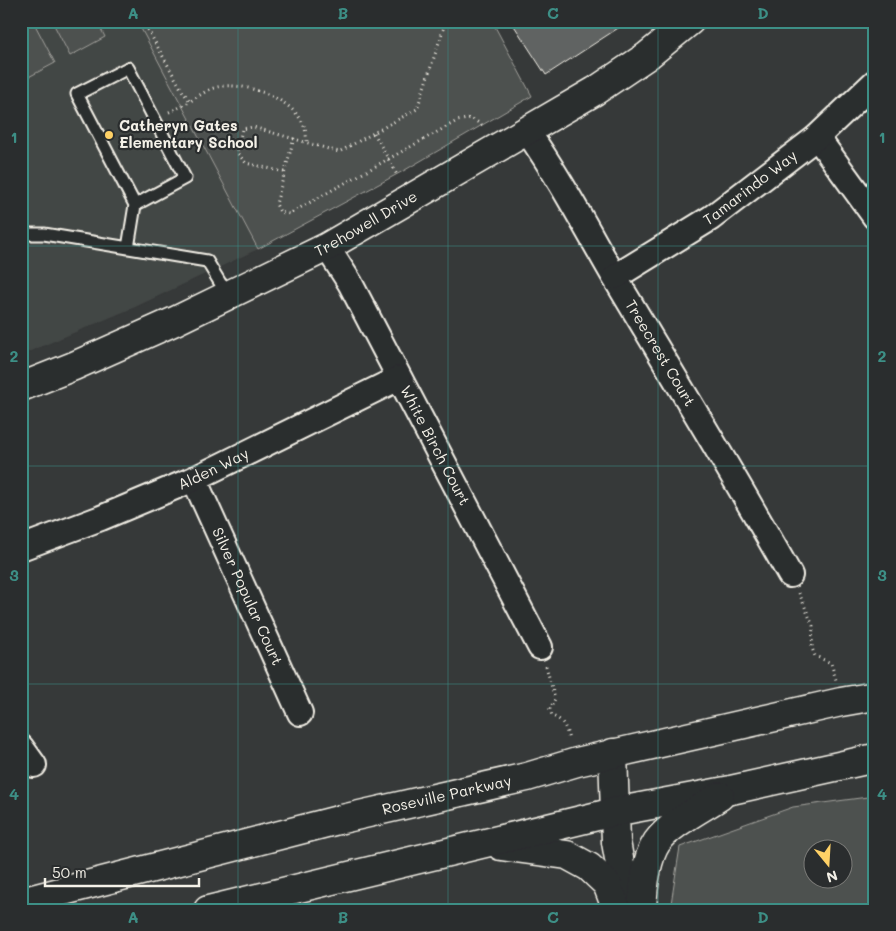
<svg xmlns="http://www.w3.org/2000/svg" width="896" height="931" viewBox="0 0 896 931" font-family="Mali,sans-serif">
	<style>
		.built { fill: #434645 }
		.green { fill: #4e514f; stroke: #a1a19c; fill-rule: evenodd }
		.building { fill: #616362; stroke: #f4f1e8 }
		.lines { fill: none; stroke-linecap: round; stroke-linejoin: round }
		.service-casing { stroke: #f4f1e8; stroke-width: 15 }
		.minor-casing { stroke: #f4f1e8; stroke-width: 28 }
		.tertiary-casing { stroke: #f4f1e8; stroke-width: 31 }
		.primary-casing { stroke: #f4f1e8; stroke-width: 31 }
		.path { stroke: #f4f1e8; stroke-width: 3; stroke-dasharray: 1 4; stroke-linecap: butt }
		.service { stroke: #2a2d2e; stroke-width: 11 }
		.minor { stroke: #2a2d2e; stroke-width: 24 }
		.tertiary { stroke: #2a2d2e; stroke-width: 28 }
		.primary { stroke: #2a2d2e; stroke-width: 28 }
		.grid { fill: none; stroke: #3d8f86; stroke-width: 1; stroke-opacity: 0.55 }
		.poi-dot { fill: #ffd166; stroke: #2a2d2e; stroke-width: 2 }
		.labels { text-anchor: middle; stroke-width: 4.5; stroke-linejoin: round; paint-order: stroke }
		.poi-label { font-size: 15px; font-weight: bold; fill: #f4f1e8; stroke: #2a2d2e; text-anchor: start }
		.street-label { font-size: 15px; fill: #f4f1e8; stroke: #2a2d2e }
		.neatline { fill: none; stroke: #3d8f86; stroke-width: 2 }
		.grid-label { font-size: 16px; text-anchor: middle; font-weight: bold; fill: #3d8f86 }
	</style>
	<rect width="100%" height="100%" fill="#363939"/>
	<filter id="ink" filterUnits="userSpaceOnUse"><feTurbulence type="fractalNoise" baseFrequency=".02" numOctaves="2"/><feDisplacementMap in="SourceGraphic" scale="10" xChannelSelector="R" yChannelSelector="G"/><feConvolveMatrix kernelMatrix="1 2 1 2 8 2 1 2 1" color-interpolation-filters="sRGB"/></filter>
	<g filter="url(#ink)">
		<path class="built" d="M21,21H137L258,249L135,307L21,355Z"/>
		<path class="green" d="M21,21H33L55,63L21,81Z
			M52,21H97L105,37L70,56Z
			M137,21H492L532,96L405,170L258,249Z
			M875,796V910H670L680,847L793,807ZM814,848H844V878H814Z"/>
		<path class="building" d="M511,21H629L546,75Z"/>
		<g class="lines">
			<g class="service-casing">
				<path id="service" d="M21,236L27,234H44L207,261L228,296
					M128,248L135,205L185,178L128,68L77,94L135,205"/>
			</g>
			<g class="minor-casing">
				<g id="minor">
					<path id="s1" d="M527,131C560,178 586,228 615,278C674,377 734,475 790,575"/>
					<path d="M817,137L875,217"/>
					<path id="s2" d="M327,247L350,283L540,647"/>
					<path id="s3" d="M615,277L711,218L817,137L875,82"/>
					<path id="s4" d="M194,479L300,713"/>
					<path id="s5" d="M21,548L101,518L194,479L399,378"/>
					<path d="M21,747L34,765"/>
				</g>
			</g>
			<g class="tertiary-casing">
				<g id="tertiary">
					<path id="s6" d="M21,387L74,366L175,321L327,247L595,91L647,56L690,21"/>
				</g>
			</g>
			<g class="primary-casing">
				<g id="primary">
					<path d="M613,753L616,842L628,908"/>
					<path d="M501,846L567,855L589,867L607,884L617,910"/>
					<path id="s7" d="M21,902L342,819L527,777L577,762L841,702L875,696"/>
					<path d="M208,910L614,812L731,790L875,758"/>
					<path d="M642,910C643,889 645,860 657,842C670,824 702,808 720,796"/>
				</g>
			</g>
			<path class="path" d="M143,21L183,92L190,101
				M169,112C176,109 183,106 189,102C199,96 206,90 217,87C244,81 293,98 304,126C306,130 306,137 307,141
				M374,133L397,175
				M294,138L276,204L280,212L289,214L457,121L471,118L485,127
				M284,172L246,163L237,153L242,129L253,127L339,152L417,109L446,21
				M799,593L813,626L812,648L815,656L831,663L836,680
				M546,666L555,699L550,709L552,716C564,720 566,728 569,740"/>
			<use href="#service" class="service"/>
			<use href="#minor" class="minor"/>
			<use href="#tertiary" class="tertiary"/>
			<use href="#primary" class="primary"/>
		</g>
	</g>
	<path class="grid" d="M238,21V910M448,21V910M658,21V910M21,246H875M21,466H875M21,684H875"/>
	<circle class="poi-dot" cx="109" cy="135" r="5"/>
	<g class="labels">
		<g class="poi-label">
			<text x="119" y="131">Catheryn Gates<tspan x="119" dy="17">Elementary School</tspan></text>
		</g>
		<g class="street-label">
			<text dy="5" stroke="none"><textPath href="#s3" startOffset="162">Tamarindo Way</textPath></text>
			<text dy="5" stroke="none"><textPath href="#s6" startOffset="382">Trehowell Drive</textPath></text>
			<text dy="5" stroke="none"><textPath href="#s1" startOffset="259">Treecrest Court</textPath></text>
			<text dy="5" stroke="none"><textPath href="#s2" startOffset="226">White Birch Court</textPath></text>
			<text dy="5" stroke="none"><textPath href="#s5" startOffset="208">Alden Way</textPath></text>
			<text dy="5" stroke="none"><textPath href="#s4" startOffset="129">Silver Popular Court</textPath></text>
			<text dy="5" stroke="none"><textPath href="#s7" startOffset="439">Roseville Parkway</textPath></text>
		</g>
	</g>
	<rect width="896" height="931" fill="none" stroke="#2a2d2e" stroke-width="55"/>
	<g transform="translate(828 864) rotate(162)"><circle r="24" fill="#2a2d2e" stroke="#7b7b78"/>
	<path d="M0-4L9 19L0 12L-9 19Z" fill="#ffd166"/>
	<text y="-8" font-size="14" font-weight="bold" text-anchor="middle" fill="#f4f1e8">N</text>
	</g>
	<path d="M45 878v8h154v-8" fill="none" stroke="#f4f1e8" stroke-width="2.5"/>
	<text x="52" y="878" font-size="15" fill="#f4f1e8" stroke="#2a2d2e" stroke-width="4" paint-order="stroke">50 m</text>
	<rect x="28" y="28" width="840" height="876" class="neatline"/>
	<g class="grid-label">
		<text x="133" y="19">A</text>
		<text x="343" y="19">B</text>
		<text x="553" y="19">C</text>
		<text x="763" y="19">D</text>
		<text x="14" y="143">1</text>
		<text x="882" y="143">1</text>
		<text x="14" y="362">2</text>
		<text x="882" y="362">2</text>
		<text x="14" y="581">3</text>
		<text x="882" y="581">3</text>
		<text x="14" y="800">4</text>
		<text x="882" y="800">4</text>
		<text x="133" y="923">A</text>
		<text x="343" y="923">B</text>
		<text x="553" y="923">C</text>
		<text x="763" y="923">D</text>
	</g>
</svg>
